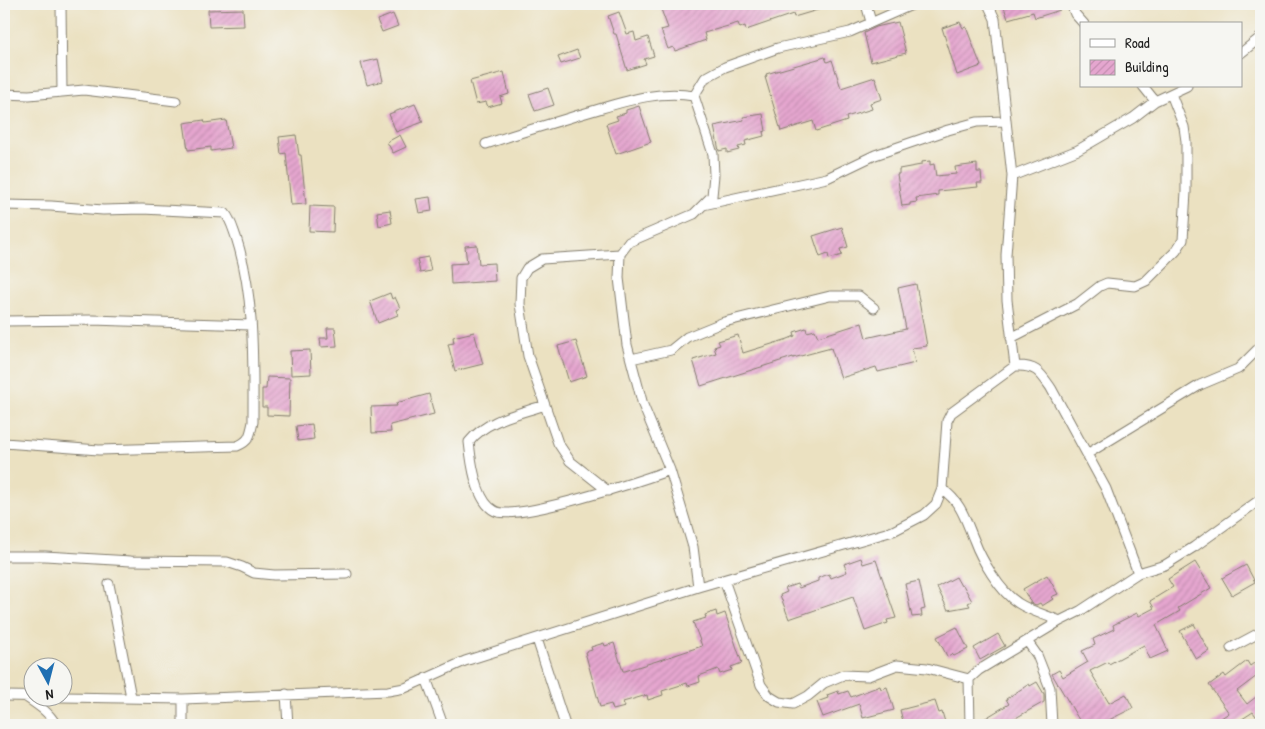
<svg xmlns="http://www.w3.org/2000/svg" width="1265" height="729" viewBox="0 0 1265 729" font-family="'Patrick Hand',sans-serif">
	<style>
		.building { fill: url(#building-hatch) }
		.lines { fill: none; stroke-linecap: round; stroke-linejoin: round }
		.minor-casing { stroke: #847e6e; stroke-width: 11 }
		.minor { stroke: #fff; stroke-width: 9 }
	</style>
	<defs>
		<pattern id="building-hatch" width="6" height="6" patternUnits="userSpaceOnUse" patternTransform="scale(1.25)"><rect width="6" height="6" fill="#e5a6cf"/><path d="M-1 1l2-2M0 6l6-6M5 7l2-2" fill="none" stroke="#c48eb1"/></pattern>
	</defs>
	<rect width="100%" height="100%" fill="#f6f6f2"/>
	<filter id="ink" filterUnits="userSpaceOnUse"><feTurbulence type="fractalNoise" baseFrequency=".02" numOctaves="2"/><feDisplacementMap in="SourceGraphic" scale="10" xChannelSelector="R" yChannelSelector="G"/><feConvolveMatrix kernelMatrix="1 2 1 2 8 2 1 2 1" color-interpolation-filters="sRGB"/></filter>
	<filter id="wash" filterUnits="userSpaceOnUse"><feTurbulence type="fractalNoise" baseFrequency=".0096" numOctaves="4" result="noise"/><feDisplacementMap in="SourceGraphic" scale="20" xChannelSelector="R" yChannelSelector="G"/><feGaussianBlur stdDeviation="1.12" result="paint"/><feColorMatrix in="noise" values="0 0 0 0 0 0 0 0 0 0 0 0 0 0 0 0 0 1.4 0 .05"/><feComposite in="paint" operator="in"/></filter>
	<g filter="url(#wash)">
		<rect width="100%" height="100%" fill="#ebe1c1"/>
		<g id="blocks">
			<path class="building" d="M659,4H831V6L794,17L793,14L746,30L745,26L740,28L738,23L728,26L704,33L706,40L675,51L673,47L668,49L661,30L668,28Z
				M1003,4H1058L1060,10L1035,18L1033,12L1008,19Z
				M243,9L244,26L209,27L208,10Z
				M619,12L627,34L634,32L636,41L648,37L654,56L644,59L646,64L627,70L616,34H614L608,16Z
				M393,14L398,26L382,32L377,20Z
				M898,22L906,53L871,62L864,33L876,27Z
				M960,22L963,28L966,27L981,66L957,75L942,28Z
				M577,50L580,58L561,64L558,57Z
				M825,57L827,62L832,60L841,88L875,77L882,99L870,103L872,109L846,117L847,121L816,131L813,121L781,131L765,77L767,76L766,74Z
				M378,59L383,81L367,85L361,63Z
				M504,72L509,94L500,97L502,103L488,107L486,102L476,104L470,81Z
				M548,88L554,105L535,111L529,94Z
				M415,104L423,122L396,132L389,114Z
				M639,106L651,142L616,154L606,124L618,120L616,116L626,113V110Z
				M763,114L766,131L763,132L764,136L745,141L746,145L738,147L739,150L727,153V149L719,151L714,126L744,120L743,117Z
				M204,120L205,123L226,120L231,148L211,151V147L188,150L184,123Z
				M296,135L299,155H301L306,204L291,205L286,153L281,154L279,137Z
				M400,135L406,147L393,153L387,142Z
				M930,161V165L934,164L936,176L956,174L955,167L977,164V172H981L982,183H977L978,187L938,191V195L916,198L917,202L910,203V205L902,206L897,174H899V169L921,165V162Z
				M430,197L432,211L419,213L416,199Z
				M310,206L334,207L333,232L309,231Z
				M390,210L392,223L379,226L377,212Z
				M842,227L848,247L840,249L842,255L829,259L828,254L820,257L813,236Z
				M477,245L479,264L494,263L495,281L451,284L450,264L467,263L465,246Z
				M428,257L431,271L420,273L417,259Z
				M916,284L927,346L912,348L915,363L878,372L876,367L841,378L831,348L793,358V357L701,386L693,360L716,353L714,347L720,345L718,341L738,335L743,353L788,339L795,336L794,332L806,328L807,332L815,330L818,337L862,323L866,338L906,329L898,288Z
				M390,293L392,299L395,297L400,308L396,310L398,315L378,323L370,301Z
				M327,328H335L337,346L321,347L320,338H328Z
				M474,332L483,364L455,371L448,344L454,343L453,337Z
				M576,341L587,376L569,382L558,346Z
				M310,350L311,374L291,375L290,351Z
				M267,377L290,378L289,416L267,415V407H262V389H266Z
				M429,394L434,414L390,425L391,432L372,433L371,407L397,406L396,403Z
				M312,424L314,439L298,441L296,426Z
				M861,558L863,564L876,560L896,618L887,620L888,623L865,631L853,597L789,619L780,595L787,592L785,588L797,584L799,588L818,581V578L829,574L831,578L847,572L844,564Z
				M1195,562L1211,588L1178,608L1180,611L1156,625L1168,651L1150,659L1144,645L1109,664L1108,662L1090,671L1109,703L1126,694L1133,708L1099,725H1082L1052,674L1059,670L1063,677L1088,662L1082,651L1095,645L1093,639L1114,629L1113,625L1137,613L1139,616L1154,608L1150,601L1173,587L1168,579Z
				M1246,565L1255,582L1232,595L1222,578Z
				M1047,575L1058,594L1051,597L1053,599L1042,606L1040,603L1036,605L1031,603L1023,589Z
				M956,577L961,586L963,585L972,601L968,603L970,606L948,610L937,587Z
				M919,581L925,609L921,610L922,616L912,617L905,584Z
				M716,611L717,616L725,613L742,663L731,667L732,670L720,674L718,669L699,676L700,682L688,686L687,683L662,691L663,695L648,700L647,695L623,702L625,707L613,710L611,704L600,707L585,652L592,650L591,647L604,643L605,646L614,643L623,671H625L663,659L702,646L693,622L706,618L705,615Z
				M1194,624L1209,651L1196,659L1180,631Z
				M957,627L968,649L954,656L952,654L947,656L937,637Z
				M998,634L1005,646L980,660L974,648Z
				M1247,661L1250,666L1254,663L1261,673L1237,691L1247,704L1261,693V723L1253,712L1233,725H1210L1229,713L1209,685L1224,674L1226,677Z
				M1037,682L1044,694V702L1012,720L1014,722L1009,725H988L984,719L1009,704L1006,699L1029,684L1030,686Z
				M880,686L881,689L887,687L894,710L863,718L859,704L823,717L817,702L828,698L827,695L838,691L839,694L848,691L851,697Z
				M935,701L939,713L942,712L945,722L942,723V725H904L900,710Z"/>
		</g>
	</g>
	<g filter="url(#ink)">
		<use href="#blocks" fill-opacity="0" stroke="#847e6e" stroke-width="1"/>
		<g class="lines">
			<g class="minor-casing">
				<path id="minor" d="M61,4L62,92
					M866,4L871,22
					M988,4L995,19L1012,176L1006,255L1007,300L1015,366
					M1071,4L1075,14L1084,24
					M1241,53L1261,37
					M1143,86L1155,101
					M4,94L29,95L84,90L176,101
					M694,96L705,78L725,67L778,48L850,32L914,4
					M486,144C518,133 550,124 582,114C618,104 655,89 694,96L713,154L714,175L712,196L694,214L629,242L620,254L619,278L627,345L643,405L670,470L693,547L698,587
					M1012,176L1078,150L1133,118L1155,101L1187,86
					M4,205L51,206L103,210L142,209L225,213C231,220 233,229 236,237C255,296 253,361 253,422C250,435 250,441 237,446L99,450L4,443
					M703,205L827,178L875,155L948,130L977,122L1005,121
					M4,321L92,320L251,325
					M1011,338L1077,304L1100,286L1107,283L1135,286L1146,281L1176,251L1183,240L1186,192V141L1184,127L1171,94
					M631,359L671,350L687,337L724,322L830,296H859L874,308
					M545,405C519,414 487,419 469,442C471,461 476,502 495,511C517,522 642,480 670,470
					M1087,454L1200,385L1238,369L1261,346
					M608,491L570,461L558,443L528,356L520,304L521,278L527,268L542,259L620,254
					M4,556H45L131,561L227,562L242,567L254,573L274,575L347,574
					M1138,573L1165,565L1194,547L1261,499
					M724,580L761,685L769,696L779,702L793,704L808,696L824,683L843,675L868,676L897,665L927,668L969,679
					M109,584L131,697
					M537,639L565,725
					M1027,641L1037,655L1050,688L1052,725
					M1231,648L1261,632
					M426,678L443,725
					M286,694L288,725
					M4,696L183,699L388,691L405,688L465,661L698,587L893,531L924,515L936,504L942,489L947,421L951,413L1015,366C1036,365 1040,372 1051,388L1106,489L1138,573L1080,611L1060,621C1046,615 1030,611 1018,603C1000,592 981,559 974,540C965,519 962,503 942,489
					M26,697C38,705 49,712 56,725
					M183,725V699
					M970,725L969,679L979,670L1060,621"/>
			</g>
			<use href="#minor" class="minor"/>
		</g>
	</g>
	<rect width="1265" height="729" fill="none" stroke="#f6f6f2" stroke-width="20"/>
	<rect x="1080" y="22" width="162" height="65" fill="#f6f6f2" stroke="#9f9f9c"/>
	<rect x="1090" y="39" width="25" height="8" fill="#ffffff" stroke="#9f9f9c"/>
	<text x="1125" y="48" font-size="15" fill="#1c1c1c">Road</text>
	<rect x="1090" y="60" width="25" height="15" fill="url(#building-hatch)" stroke="#9f9f9c"/>
	<text x="1125" y="72" font-size="15" fill="#1c1c1c">Building</text>
	<g transform="translate(48 682) rotate(173)"><circle r="24" fill="#f6f6f2" stroke="#9f9f9c"/>
	<path d="M0-4L9 19L0 12L-9 19Z" fill="#1f6fb2"/>
	<text y="-8" font-size="14" font-weight="bold" text-anchor="middle" fill="#1c1c1c">N</text>
	</g>
</svg>
